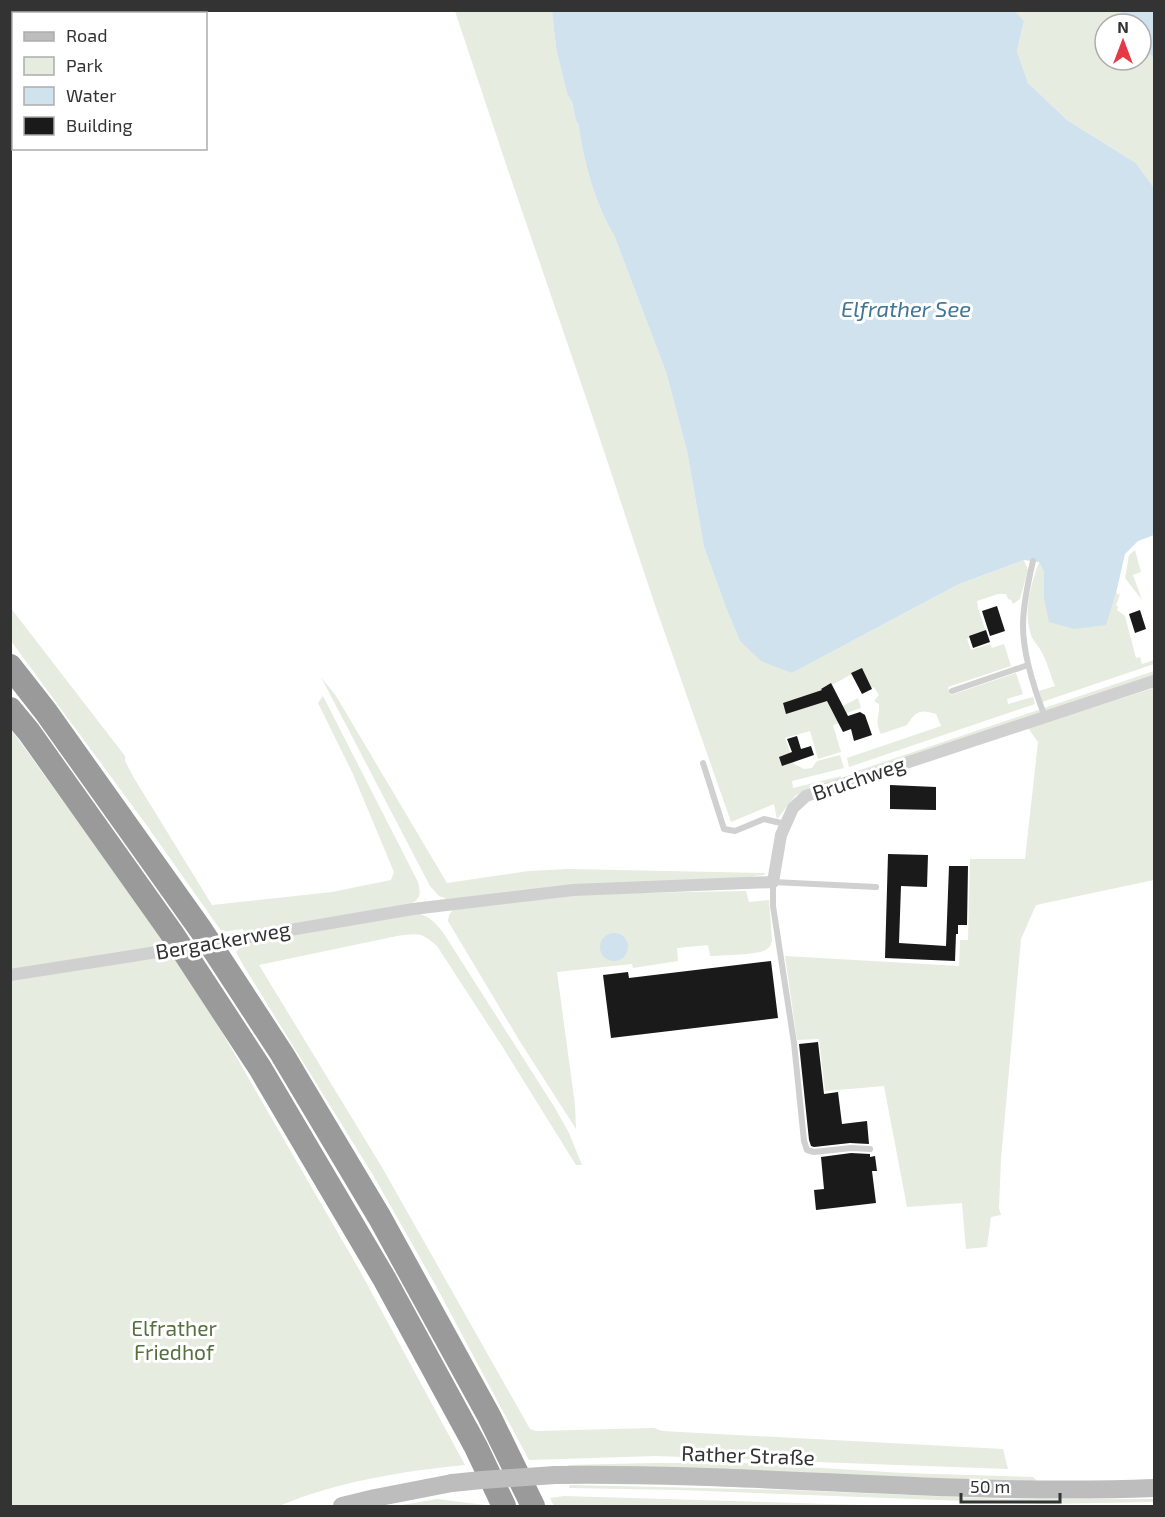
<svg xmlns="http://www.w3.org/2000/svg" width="1165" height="1517" viewBox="0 0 1165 1517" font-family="'Exo 2',sans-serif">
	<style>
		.green { fill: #e6ecdf }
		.water { fill: #cfe2ee }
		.building { fill: #1a1a1a }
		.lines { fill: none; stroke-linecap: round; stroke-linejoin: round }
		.service { stroke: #d0d0d0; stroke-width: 6 }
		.minor { stroke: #d0d0d0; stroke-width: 12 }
		.secondary { stroke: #bdbdbd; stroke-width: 18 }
		.motorway { stroke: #9a9a9a; stroke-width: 24 }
		.minor-bridge { stroke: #d0d0d0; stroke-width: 12 }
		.secondary-bridge { stroke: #bdbdbd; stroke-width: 18 }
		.labels { text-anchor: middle; stroke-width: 6; stroke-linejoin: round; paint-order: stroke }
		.street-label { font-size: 21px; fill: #333; stroke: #fff }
		.park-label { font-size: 21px; fill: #56703f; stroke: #fff }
		.water-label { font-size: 22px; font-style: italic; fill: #3f7597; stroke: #fff }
	</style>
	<rect width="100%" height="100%" fill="#fff"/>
	<path class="green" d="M455,11H552L556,48L567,92L572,102L576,121L578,123C584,161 594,202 614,235L666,372L687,451L704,547L728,613L740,641L792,673L959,584L1024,560L1028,570L1020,599L1013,604L1011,600L1008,599L1006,594H998L977,601L978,608L986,632L967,639L971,650L990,644L992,648L1004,644L1011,666L948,687L951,695L1016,673L1023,694L1007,699L1008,704L1033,697L1035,704L849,767L847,758L941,726L936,714C920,709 916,711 907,725L881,734C874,721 880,716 879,704L874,701L879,695L874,687L862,692L852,674L832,685L843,706L858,698L861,708L847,713L845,721L833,725L841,752L818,759L810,731L785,738L794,764L804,769L812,768L817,761L840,755L844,768L792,781L793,788L841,776L842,782L796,795L777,819L774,804L731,822L654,602L593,418L508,170Z
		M1014,11H1120L1126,24H1105V60H1141V43L1154,59V188L1136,163L1067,120L1028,83L1017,51L1024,21Z
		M1135,550L1141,572L1133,575L1142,600L1125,578L1129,555Z
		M1039,562L1044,572L1105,625L1116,593L1120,595L1116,605L1118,607L1117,610L1125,616L1136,658L1140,657L1142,664L1154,660V664L1042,702L1039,691L1055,686C1050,674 1047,661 1041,651C1038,645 1033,641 1031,635C1023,611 1031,584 1039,562Z
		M10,607L125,756V761L134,778L212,905L332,892L391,880L394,872L353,774L318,703L323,696L418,882C421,893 421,900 409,904L244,932L243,929L222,932L145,823L11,641Z
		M1154,671V677L853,778L851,773Z
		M321,677L336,696L447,883L529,871L568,869L765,873L764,875L754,876L749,879L447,899L439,896L430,886Z
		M1154,688V880L1036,905L1021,939L1001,1159L999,1208L1001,1215L991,1217L987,1247L966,1249L962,1203L907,1207L884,1086L825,1091L819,1039L797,1040L785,956L959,966L960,940H968L970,859H1025L1038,742L1028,728Z
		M10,728L186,970L360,1271L465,1465C403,1471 336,1482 279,1506H11Z
		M746,891L749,902L769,900L772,940C771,944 771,946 767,949C760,955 721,955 710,956L708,945L677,948L678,961L633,968L632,964L557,972L575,1105L576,1129L519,1040L448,921L449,915L453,910L581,894Z
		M416,913C431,916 438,925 446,937L555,1108L569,1133L582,1165H576L502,1046L437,946C422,932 417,933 397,936L259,965L383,1169L530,1429L536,1431L654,1428L662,1431L1003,1449L1008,1469L656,1456L529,1460L436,1286L373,1175L243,965L236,952L240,948L239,944Z
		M655,1463H743L903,1473L1033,1477L1036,1480L1032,1482L569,1468L568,1465Z
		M570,1485L786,1490L1006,1499H1154V1502L1042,1504L680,1490L569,1488Z
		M564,1496L896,1506H554L550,1498Z
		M437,1499L485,1505L486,1506H396Z"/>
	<path class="water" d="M1014,10L1024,21L1017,51L1028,83L1067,120L1136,163L1154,188V535L1138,541L1125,554L1116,593L1106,625L1074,629L1049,622L1044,598V572L1039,562L1024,560L959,584L792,673L761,661L740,641L728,613L704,547L687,451L666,372L614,235C594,202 584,161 578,123L576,121L572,102L567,93L556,48L552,11Z
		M1120,11H1154V59L1141,43V24H1126Z
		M600 947a14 14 0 1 1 28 0a14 14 0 1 1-28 0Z"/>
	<path class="building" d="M997,606L1005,631L990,636L982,611Z
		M1140,610L1146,629L1135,633L1129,614Z
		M986,630L990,642L973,648L969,636Z
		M862,668L872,689L862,694L851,673Z
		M831,683L848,716L860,712L865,715L872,735L854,741L851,729L843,732L827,701L786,714L783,703L822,690L821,689Z
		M797,736L801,749L811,746L814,755L782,766L779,757L792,752L787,739Z
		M890,785L936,787V810L890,809Z
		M888,854L928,855L927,887L901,886L899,943L946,946L949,866H968L967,925H958V934H956L955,961L885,958Z
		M771,961L778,1018L611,1038L603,975L628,972L629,978Z
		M818,1042L824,1094L838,1092L842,1124L867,1121L869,1144L850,1143L814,1147L811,1146L809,1140L799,1044Z
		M851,1153L870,1154V1157L875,1156L877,1171H872L876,1203L816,1210L814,1190L824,1189L821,1157Z"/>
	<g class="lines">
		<path class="service" d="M1033,561C1028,582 1023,604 1023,626C1023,654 1035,691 1045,717
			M952,691L1028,665
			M703,763L724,829L735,831L764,819L785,824
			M870,1149L851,1148L814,1152L807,1150L804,1141L794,1043L773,906V882L876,887"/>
		<path class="minor" d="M249,937L413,909L573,890L773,882L781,835L793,808L806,796L1154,681
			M10,975L132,956"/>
		<path class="secondary" d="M555,1475C755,1472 955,1496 1154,1488
			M342,1506L375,1498L452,1483"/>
		<path class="motorway" d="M10,666L46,712L201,930L282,1054L380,1218L489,1416L533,1506
			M10,709L29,732L173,935L260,1068L385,1280L476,1447L504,1506"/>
		<path class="minor-bridge" d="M132,956L249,937"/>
		<path class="secondary-bridge" d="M452,1483L482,1480L555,1475"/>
	</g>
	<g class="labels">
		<g class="street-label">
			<text transform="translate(859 779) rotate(-19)" y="7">Bruchweg</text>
			<text transform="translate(223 941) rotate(-10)" y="7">Bergackerweg</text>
			<text transform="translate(748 1456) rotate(2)" y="7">Rather Straße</text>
		</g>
		<g class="park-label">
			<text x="174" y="1336">Elfrather<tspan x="174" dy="24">Friedhof</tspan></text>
		</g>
		<g class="water-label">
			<text x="906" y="317">Elfrather See</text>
		</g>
	</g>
	<rect width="1165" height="1517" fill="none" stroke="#333333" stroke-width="24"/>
	<rect x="12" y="12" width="195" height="138" fill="#ffffff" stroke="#adadad" stroke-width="1.5"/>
	<rect x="24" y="32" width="30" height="9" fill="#bdbdbd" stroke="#adadad" stroke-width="1.5"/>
	<text x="66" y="42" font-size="18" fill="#333333">Road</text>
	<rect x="24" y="57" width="30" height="18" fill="#e6ecdf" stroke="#adadad" stroke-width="1.5"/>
	<text x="66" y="72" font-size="18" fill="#333333">Park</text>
	<rect x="24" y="87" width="30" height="18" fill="#cfe2ee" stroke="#adadad" stroke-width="1.5"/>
	<text x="66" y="102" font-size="18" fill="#333333">Water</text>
	<rect x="24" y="117" width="30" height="18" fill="#1a1a1a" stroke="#adadad" stroke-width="1.5"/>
	<text x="66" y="132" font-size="18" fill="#333333">Building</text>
	<g transform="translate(1123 42)"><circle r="28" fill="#ffffff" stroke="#adadad" stroke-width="1.5"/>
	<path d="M0-4.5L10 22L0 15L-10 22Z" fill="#e63946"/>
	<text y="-9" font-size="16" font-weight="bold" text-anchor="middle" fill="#333333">N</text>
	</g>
	<path d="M961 1493v9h99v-9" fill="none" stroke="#333333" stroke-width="3"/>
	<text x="970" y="1493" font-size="18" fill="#333333" stroke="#ffffff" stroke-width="4.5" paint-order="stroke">50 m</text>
</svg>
